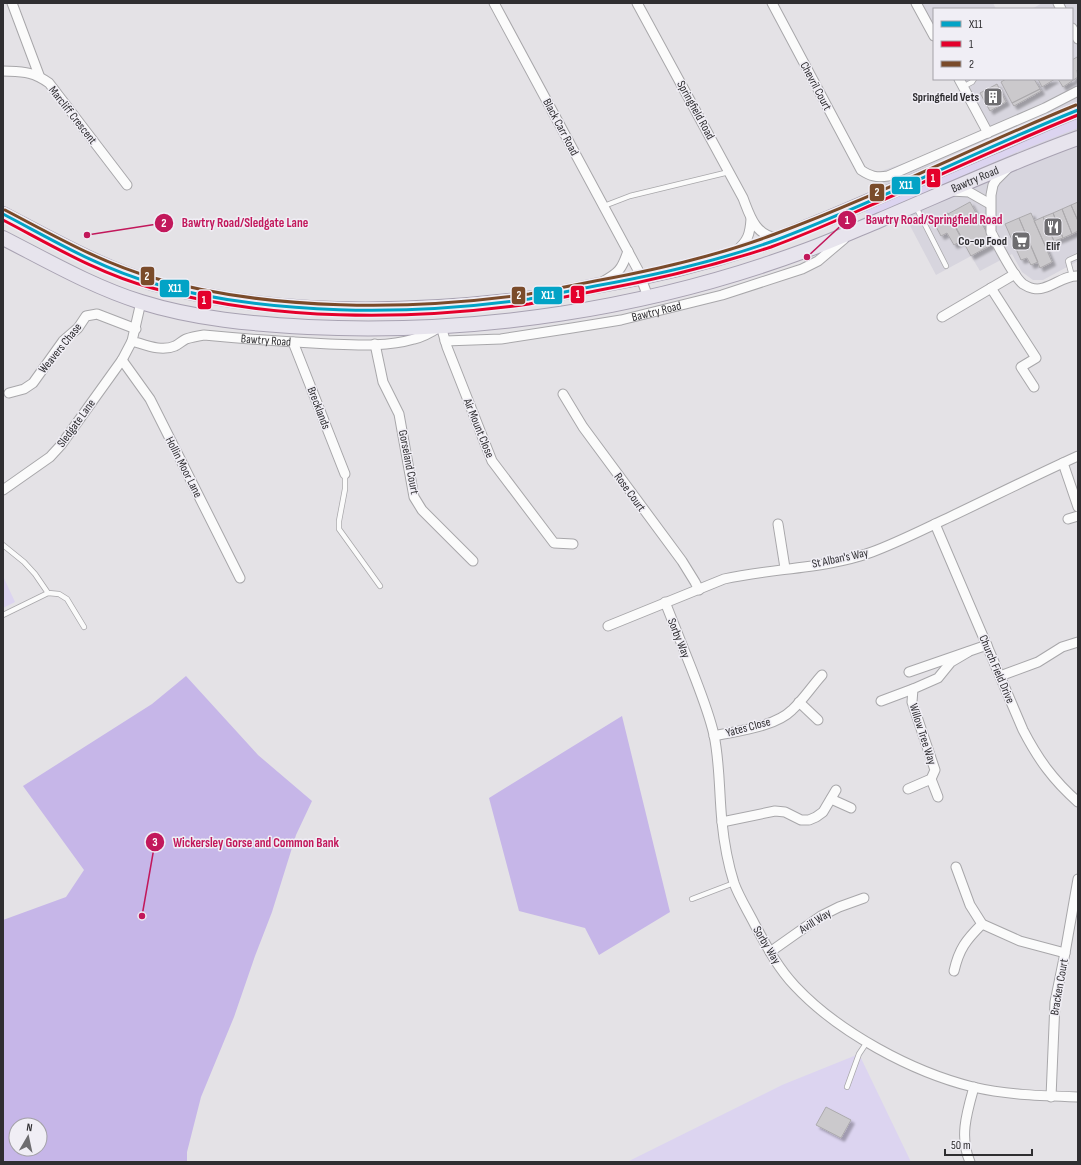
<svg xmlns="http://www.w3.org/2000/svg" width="1081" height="1165" viewBox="0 0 1081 1165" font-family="'Sofia Sans Condensed',sans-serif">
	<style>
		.built { fill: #d7d5de }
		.green { fill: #dcd4f0 }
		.forest { fill: #c6b6e8; fill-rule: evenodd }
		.building { fill: #cbc9cc; stroke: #acaaad; filter: url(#shadow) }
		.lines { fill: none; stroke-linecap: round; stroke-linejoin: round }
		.service-casing { stroke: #a8a7aa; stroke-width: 6 }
		.minor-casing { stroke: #a8a7aa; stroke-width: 11 }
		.primary-casing { stroke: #a8a2b2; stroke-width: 16 }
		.service { stroke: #fbfbfb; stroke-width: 4.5 }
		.minor { stroke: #fbfbfb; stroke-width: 9 }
		.primary { stroke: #e7e4ed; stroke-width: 14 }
		.bus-1-casing { stroke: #f0eef5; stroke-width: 6 }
		.bus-2-casing { stroke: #f0eef5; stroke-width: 6 }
		.bus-3-casing { stroke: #f0eef5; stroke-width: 6 }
		.bus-1 { stroke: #02a3c6; stroke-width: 3 }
		.bus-2 { stroke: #e4002b; stroke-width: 3 }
		.bus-3 { stroke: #7a4b2a; stroke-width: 3 }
		.labels { text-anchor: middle; stroke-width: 3; stroke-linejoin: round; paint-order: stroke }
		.street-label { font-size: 12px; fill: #2f2e31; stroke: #f0eef5 }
		.poi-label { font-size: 12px; font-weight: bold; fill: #2f2e31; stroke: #f0eef5; text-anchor: end }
		.leader { fill: none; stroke: #c2185b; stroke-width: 1.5 }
		.callout-dot { fill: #c2185b; stroke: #f0eef5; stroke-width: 1.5 }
		.mark-label { font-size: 12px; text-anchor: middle; font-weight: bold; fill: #fff }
		.callout-label { font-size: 13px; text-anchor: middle; font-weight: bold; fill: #c2185b; stroke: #f0eef5; stroke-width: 3; stroke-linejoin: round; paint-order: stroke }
		.line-badge { stroke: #f0eef5; stroke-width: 1.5 }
		.badge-label { font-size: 11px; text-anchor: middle; font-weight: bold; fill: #fff }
	</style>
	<defs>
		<filter id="shadow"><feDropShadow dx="3.5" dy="3.5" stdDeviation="1" flood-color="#0004"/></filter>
	</defs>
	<rect width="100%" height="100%" fill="#e4e2e6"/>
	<path class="built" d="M916,3H993L996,9H934V36Z
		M1042,3H1078V261L1043,280H1033L1022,272L1012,254L980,271L971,256L936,275L907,220L876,173L988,133L959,79H1072V9H1032Z"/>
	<path class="green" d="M1078,117V128L1017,152L868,217L864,209Z
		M3,576L15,602L3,608Z
		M859,1054L911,1162H627L782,1085Z"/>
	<path class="forest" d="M186,676L258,755L312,801L296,835L272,912L255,956L234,1017L201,1097L187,1152V1162H3V920L66,897L84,870L23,786L152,704ZM16,1125H40V1149H16Z
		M622,716L670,912L599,955L585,928L519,911L489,798Z"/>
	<path class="building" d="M1077,57L1078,59V70H1077L1078,77L1063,87L1058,79H1072V60Z
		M1006,79H1034L1040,89L1012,103L1001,82Z
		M1038,79H1055L1042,87Z
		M997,84L1006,102L990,111L980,93Z
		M1040,89L1041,91L1014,106L1012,103Z
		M970,202L993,244L971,256L948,214Z
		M1078,202V221L1071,205Z
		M1071,205L1078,221V231L1072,234L1062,209Z
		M1062,209L1072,234L1063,238L1053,213Z
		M948,213L963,240L954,245L947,233L941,236L933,221Z
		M1031,213L1052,262L1040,268L1019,218Z
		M1053,213L1063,238L1054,241L1043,217Z
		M1043,217L1054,241L1045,245L1034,221Z
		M1019,218L1038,262L1031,265L1027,258L1021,260L1005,224Z
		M826,1107L851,1120L841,1138L816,1125Z"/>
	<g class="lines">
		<g class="service-casing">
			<path id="service" d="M963,87L972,82L974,79
				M604,206L630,196L729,172
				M916,207L946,266
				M1072,276L1068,261L1069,260L1078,256
				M345,474V489L339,521V529L380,586
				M3,545L24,562L35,574L48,593
				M3,615L48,593L59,594L67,599L84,627
				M692,899L734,883
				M847,1087L859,1054L867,1042"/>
		</g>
		<g class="minor-casing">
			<g id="minor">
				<path d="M12,3L39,75"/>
				<path d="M494,3L638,270L648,297"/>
				<path d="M637,3L743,198C750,216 755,235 777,238"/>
				<path d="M772,3L861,170C870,176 876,178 888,176L1045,108L1078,91"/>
				<path d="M916,3L934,36"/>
				<path d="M1058,3L1061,9"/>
				<path d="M1072,28L1078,39"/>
				<path d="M3,71C23,72 32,71 49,83L127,185"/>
				<path d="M959,79L988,133"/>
				<path d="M1008,168L996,180L993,185L991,195V232C998,245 1012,275 1023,284C1029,288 1037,290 1043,288C1055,285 1066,275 1078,276"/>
				<path d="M951,191L969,192L990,204"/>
				<path d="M736,251C748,241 750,234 751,219"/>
				<path d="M602,282C619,273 622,269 628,251"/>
				<path d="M991,288L1036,358L1021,367L1034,387"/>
				<path id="s1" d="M141,302L132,341C146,345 161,352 175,346C179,344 182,341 186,339C192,337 198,336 204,335C246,339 287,342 329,344C356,345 387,347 414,339C424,337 432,332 441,326L447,347L492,461L554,543L573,544"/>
				<path d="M942,317L1015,274"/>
				<path id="s2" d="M445,341L501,339L572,328L621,320L722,295L802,269L818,261L844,239"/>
				<path d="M293,342L345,474"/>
				<path d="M375,344L383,382L399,414L414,497L422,510L473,561"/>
				<path d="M122,360L150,399L240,578"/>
				<path d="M9,393L24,389L33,383L63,341L78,328L86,316L97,314L136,329"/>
				<path d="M563,394L583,427L682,561L695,582L699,590"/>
				<path d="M1063,463L1078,507"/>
				<path d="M3,490L50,457L61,445L122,360L132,341"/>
				<path d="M1068,519L1078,516"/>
				<path d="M778,524L785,568"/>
				<path d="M935,524L1023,730C1038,759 1053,780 1078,802"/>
				<path d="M665,602C674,625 683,647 692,670C700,691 709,713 714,735C720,764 719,793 722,822C724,842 728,864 734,883C739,897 748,911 755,925C767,947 778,968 795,986C838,1032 912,1072 973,1087C1007,1095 1043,1096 1078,1097"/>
				<path d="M608,626L724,579C772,568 826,569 872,552C899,542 926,528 952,516C994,496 1036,475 1078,456"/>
				<path d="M909,672L987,645"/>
				<path d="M1000,676L1038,662L1062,647L1078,642"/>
				<path d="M881,701L913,689"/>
				<path d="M799,702L818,720"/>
				<path d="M714,736C737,731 775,727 792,710C803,700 812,686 822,675"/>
				<path d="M931,779L938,797"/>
				<path d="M908,789L931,779L935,770L912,702L913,689L938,678L951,662L968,652"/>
				<path d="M831,799L851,808"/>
				<path d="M722,822L775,811L785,812L801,820H809L816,817L823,812L836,790"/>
				<path d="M956,867L970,905L982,924L1020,941L1065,953"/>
				<path d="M770,952L821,916L839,907L864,898"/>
				<path d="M954,971C959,949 966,940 982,924"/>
				<path d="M1051,1097L1055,1002L1065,953L1078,879"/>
				<path d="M970,1162C959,1137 967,1112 974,1087"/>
			</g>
		</g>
		<g class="primary-casing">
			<g id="primary">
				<path d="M3,214C49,238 102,268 152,283C269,316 398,314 518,300C544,297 569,291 595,286C651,277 707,263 760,245C783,238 806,227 829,218C884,195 939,170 995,146C1022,134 1050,121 1078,110"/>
				<path id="s3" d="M3,238C48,261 93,287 141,302C195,319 253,324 308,327C477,335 648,309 807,250C832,241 856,230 880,220C946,192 1011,162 1078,138"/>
			</g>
		</g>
		<use href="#service" class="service"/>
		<use href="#minor" class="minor"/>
		<use href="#primary" class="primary"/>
		<g class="bus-1-casing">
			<path id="bus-1" d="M3,214C51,239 99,268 152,283C267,316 410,316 529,299C551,295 573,290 595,286C657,275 718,261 776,240C879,201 976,151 1078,110"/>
		</g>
		<g class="bus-2-casing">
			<path id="bus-2" d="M3,220C51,245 99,274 152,288C271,321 407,321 529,304C551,300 573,295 595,291C655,280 713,266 771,247C801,236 831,223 860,210C933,179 1004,145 1078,115"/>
		</g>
		<g class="bus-3-casing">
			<path id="bus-3" d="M5,210C53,235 101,263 154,278C269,311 411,311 529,294C551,290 573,285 595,281C656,270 717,256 775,234C878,196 975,146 1076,105"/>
		</g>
		<use href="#bus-1" class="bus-1"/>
		<use href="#bus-2" class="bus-2"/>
		<use href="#bus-3" class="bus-3"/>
	</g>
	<defs>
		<g id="building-square" transform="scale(1)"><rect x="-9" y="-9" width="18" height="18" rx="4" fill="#6e6d70" stroke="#f0eef5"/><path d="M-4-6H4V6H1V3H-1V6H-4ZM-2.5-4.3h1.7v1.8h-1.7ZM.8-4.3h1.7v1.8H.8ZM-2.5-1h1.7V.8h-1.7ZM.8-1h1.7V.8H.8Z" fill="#fff"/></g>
		<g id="restaurant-square" transform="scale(1)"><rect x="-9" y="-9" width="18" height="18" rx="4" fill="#6e6d70" stroke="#f0eef5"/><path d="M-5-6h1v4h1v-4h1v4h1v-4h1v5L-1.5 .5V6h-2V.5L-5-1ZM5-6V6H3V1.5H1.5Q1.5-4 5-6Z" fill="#fff"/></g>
		<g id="supermarket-square" transform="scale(1)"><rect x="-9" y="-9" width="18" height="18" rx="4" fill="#6e6d70" stroke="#f0eef5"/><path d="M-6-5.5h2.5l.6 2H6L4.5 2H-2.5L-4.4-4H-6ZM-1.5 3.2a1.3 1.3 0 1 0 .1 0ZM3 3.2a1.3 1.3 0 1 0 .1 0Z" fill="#fff"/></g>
	</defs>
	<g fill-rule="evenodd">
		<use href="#building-square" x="993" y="97"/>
		<use href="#restaurant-square" x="1053" y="227"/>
		<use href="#supermarket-square" x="1021" y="241"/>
	</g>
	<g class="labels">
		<g class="street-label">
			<text transform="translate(816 86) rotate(62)" y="4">Chevril Court</text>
			<text transform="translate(696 110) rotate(61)" y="4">Springfield Road</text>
			<text transform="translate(73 115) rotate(52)" y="4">Marcliff Crescent</text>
			<text transform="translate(561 127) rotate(62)" y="4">Black Carr Road</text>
			<text dy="4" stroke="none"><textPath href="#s3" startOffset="1012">Bawtry Road</textPath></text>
			<text dy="4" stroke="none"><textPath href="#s2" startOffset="214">Bawtry Road</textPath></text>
			<text dy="4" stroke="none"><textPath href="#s1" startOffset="178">Bawtry Road</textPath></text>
			<text transform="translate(60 348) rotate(-51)" y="4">Weavers Chase</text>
			<text transform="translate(319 408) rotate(69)" y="4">Brecklands</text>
			<text transform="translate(76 423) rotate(-54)" y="4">Sledgate Lane</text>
			<text transform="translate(479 428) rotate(68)" y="4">Air Mount Close</text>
			<text transform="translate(409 462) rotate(79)" y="4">Gorseland Court</text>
			<text transform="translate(184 467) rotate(63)" y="4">Hollin Moor Lane</text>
			<text transform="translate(630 492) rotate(54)" y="4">Rose Court</text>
			<text transform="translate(840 558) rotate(-12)" y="4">St Alban's Way</text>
			<text transform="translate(679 638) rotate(68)" y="4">Sorby Way</text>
			<text transform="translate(997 669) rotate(67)" y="4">Church Field Drive</text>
			<text transform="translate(748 727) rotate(-15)" y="4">Yates Close</text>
			<text transform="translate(923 734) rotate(72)" y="4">Willow Tree Way</text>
			<text transform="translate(815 921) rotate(-32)" y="4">Avill Way</text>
			<text transform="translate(767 945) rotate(59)" y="4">Sorby Way</text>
			<text transform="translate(1059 987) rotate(-80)" y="4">Bracken Court</text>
		</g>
		<g class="poi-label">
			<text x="979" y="101">Springfield Vets</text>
			<text x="1007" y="245">Co-op Food</text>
			<text x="1053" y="250" text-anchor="middle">Elif</text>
		</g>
	</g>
	<path class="leader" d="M807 257L847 220M87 235L164 223M142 916L155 842"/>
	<g class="callout-dot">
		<circle cx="807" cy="257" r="4"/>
		<circle cx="87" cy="235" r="4"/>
		<circle cx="142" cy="916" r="4"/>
		<circle cx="847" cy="220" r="10"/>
		<circle cx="164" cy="223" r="10"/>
		<circle cx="155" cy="842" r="10"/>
	</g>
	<g class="mark-label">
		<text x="847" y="224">1</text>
		<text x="164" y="227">2</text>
		<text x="155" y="846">3</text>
	</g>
	<g class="callout-label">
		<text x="934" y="224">Bawtry Road/Springfield Road</text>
		<text x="245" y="227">Bawtry Road/Sledgate Lane</text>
		<text x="256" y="847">Wickersley Gorse and Common Bank</text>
	</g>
	<g class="line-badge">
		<rect x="926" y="168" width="15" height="20" rx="4" fill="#e4002b"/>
		<rect x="891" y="176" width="30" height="19" rx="4" fill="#02a3c6"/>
		<rect x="869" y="183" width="16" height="19" rx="4" fill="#7a4b2a"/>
		<rect x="140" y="266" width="15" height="20" rx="4" fill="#7a4b2a"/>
		<rect x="159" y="279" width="31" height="19" rx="4" fill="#02a3c6"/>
		<rect x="570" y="285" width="15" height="19" rx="4" fill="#e4002b"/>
		<rect x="511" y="286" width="15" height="19" rx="4" fill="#7a4b2a"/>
		<rect x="533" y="286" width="30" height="19" rx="4" fill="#02a3c6"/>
		<rect x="197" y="290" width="15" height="20" rx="4" fill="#e4002b"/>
	</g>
	<g class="badge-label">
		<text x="933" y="182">1</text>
		<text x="906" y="189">X11</text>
		<text x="877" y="196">2</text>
		<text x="147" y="280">2</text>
		<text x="175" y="292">X11</text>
		<text x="578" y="298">1</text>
		<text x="519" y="299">2</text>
		<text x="548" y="299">X11</text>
		<text x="204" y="304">1</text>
	</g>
	<rect width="1081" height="1165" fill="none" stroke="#2f2e31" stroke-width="8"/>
	<rect x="933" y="8" width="140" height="72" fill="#f0eef5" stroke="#a3a1a7"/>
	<rect x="941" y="21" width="20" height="6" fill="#02a3c6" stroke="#a3a1a7"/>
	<text x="969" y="28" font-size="12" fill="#2f2e31">X11</text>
	<rect x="941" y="41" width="20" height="6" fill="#e4002b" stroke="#a3a1a7"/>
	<text x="969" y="48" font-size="12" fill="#2f2e31">1</text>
	<rect x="941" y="61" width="20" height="6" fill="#7a4b2a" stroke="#a3a1a7"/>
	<text x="969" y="68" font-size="12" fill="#2f2e31">2</text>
	<g transform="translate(28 1137) rotate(9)"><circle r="19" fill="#f0eef5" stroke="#a3a1a7"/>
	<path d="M0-3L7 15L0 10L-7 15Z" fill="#6e6d70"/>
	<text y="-6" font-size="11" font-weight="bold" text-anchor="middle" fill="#2f2e31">N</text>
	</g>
	<path d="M945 1149v6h87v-6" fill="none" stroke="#2f2e31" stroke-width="2"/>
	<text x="951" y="1149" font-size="12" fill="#2f2e31" stroke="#f0eef5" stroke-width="3" paint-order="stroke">50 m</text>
</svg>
